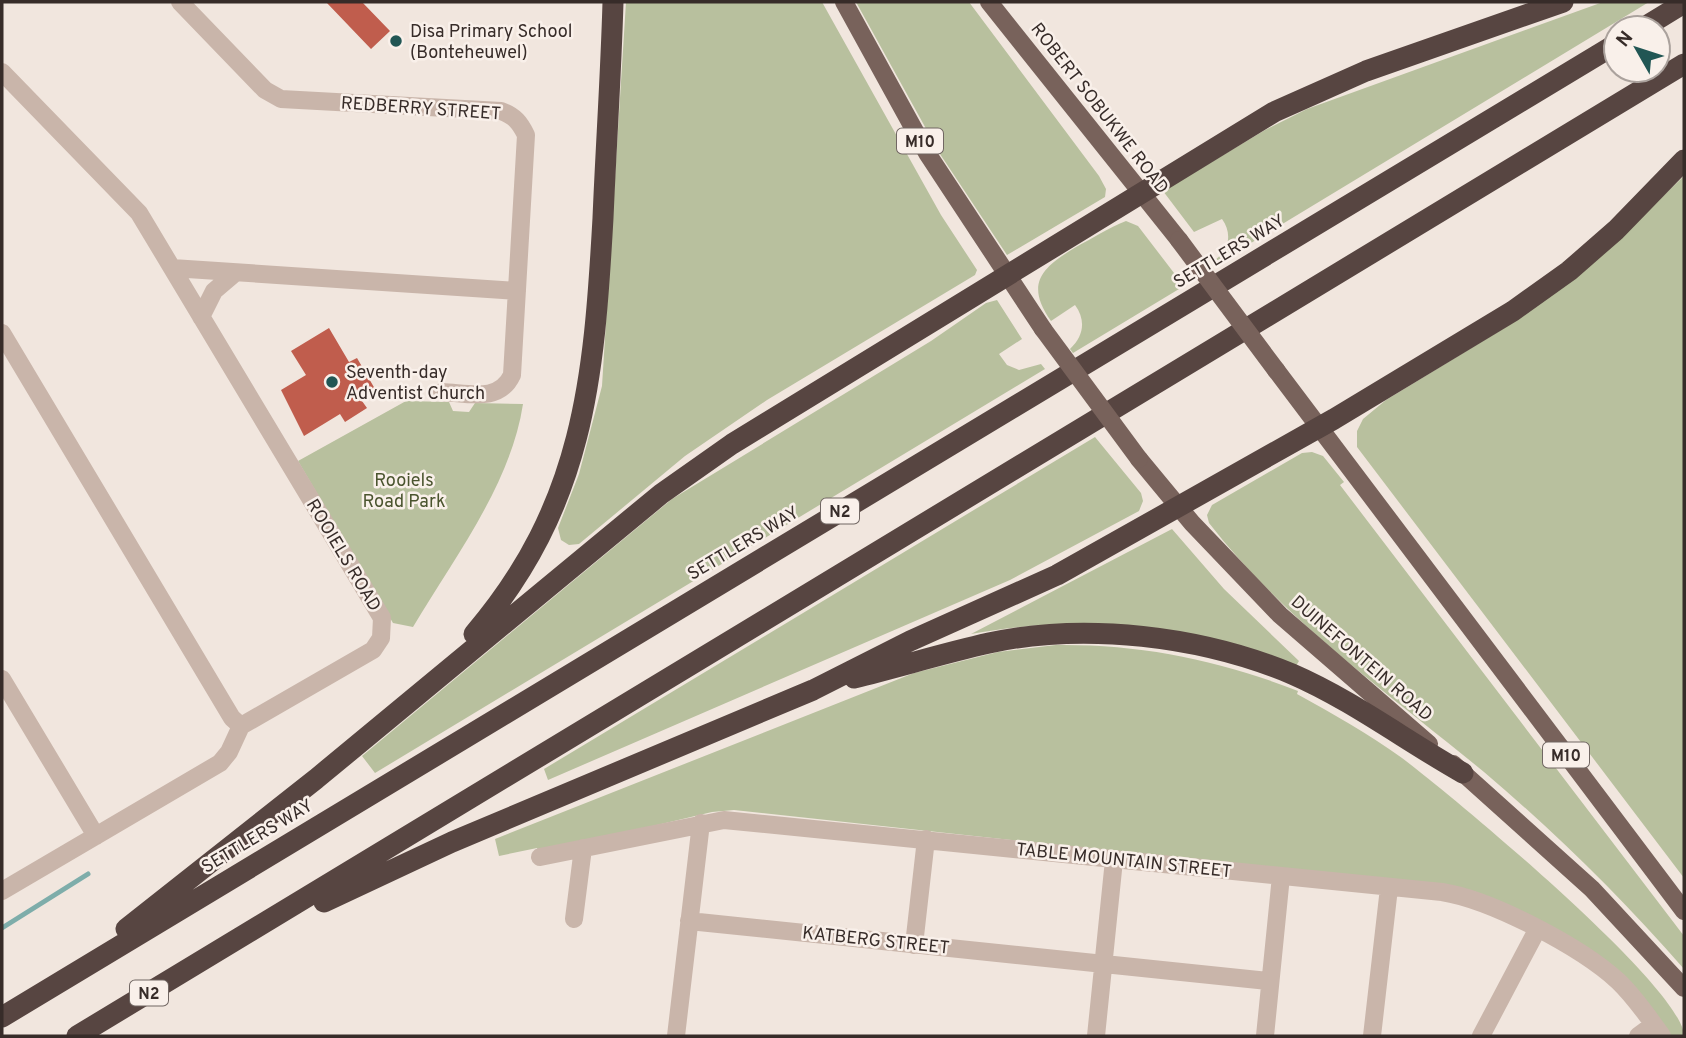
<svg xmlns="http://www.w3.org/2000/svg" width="1686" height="1038" viewBox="0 0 1686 1038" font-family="Overpass,sans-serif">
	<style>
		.green { fill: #b8c09e }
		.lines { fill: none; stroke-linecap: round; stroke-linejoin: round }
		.stream { stroke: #7eadaa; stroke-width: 5 }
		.building { fill: #c05d4d }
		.minor { stroke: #c9b5aa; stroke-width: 18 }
		.primary { stroke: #78625b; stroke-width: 18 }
		.motorway { stroke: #574541; stroke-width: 21 }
		.primary-bridge { stroke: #78625b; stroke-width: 18 }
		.poi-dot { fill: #215654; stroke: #f9f0ea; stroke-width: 2.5 }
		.labels { text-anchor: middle; stroke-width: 5; stroke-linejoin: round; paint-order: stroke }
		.shield { fill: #f9f0ea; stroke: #716763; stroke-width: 2 }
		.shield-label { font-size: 16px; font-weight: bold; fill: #372c29 }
		.poi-label { font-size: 18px; fill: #372c29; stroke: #f9f0ea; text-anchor: start }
		.street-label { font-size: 18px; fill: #372c29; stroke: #f9f0ea }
		.park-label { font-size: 18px; fill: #4a542e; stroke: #f9f0ea }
	</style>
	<rect width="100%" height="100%" fill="#f1e6de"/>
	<path class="green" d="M626,2H822L941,215L977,270L975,275L767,400L685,456L579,544L569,545L561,540L558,528L579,474L602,386Z
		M856,2H969L1099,176L1106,189L1105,197L1007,255L940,154Z
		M1603,2H1649L1218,263L1215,260C1230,249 1232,233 1222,219L1194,232L1163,191L1265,130L1307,109Z
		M1684,176V878L1357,447V431L1363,419L1386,400L1509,325L1612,245Z
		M1126,221L1138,226L1184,286L1073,353L1070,349C1084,336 1086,320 1075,305L1051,321C1024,283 1043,267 1076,247C1093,238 1108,228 1126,221Z
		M997,300L1022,339L999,354L1007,365L1019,370L1041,364L1045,369L375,773L362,756L672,499L931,341L986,303Z
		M406,401L449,402L453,411L469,412L475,403L523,404C511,484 454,558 413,627L393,623L298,461Z
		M1095,437L1141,493L1143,501L1139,511L1010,580L548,780L544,769Z
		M1312,452L1323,456L1344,482L1340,485L1684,936V969C1622,898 1556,833 1484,772C1389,694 1285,621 1209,523L1207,515L1212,505L1302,453Z
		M1172,529L1224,589L1299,661L1296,666C1190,623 1082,614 971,634Z
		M1056,645C1141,644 1219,660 1298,691L1297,694C1333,714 1369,734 1402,758C1450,794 1684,988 1684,1036H1670L1620,974L1427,885L734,810L712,812L539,853L537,848L499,856L495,839L914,673L998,652Z"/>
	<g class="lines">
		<path class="stream" d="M2,928L88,874"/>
	</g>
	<path class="building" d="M326,2H362L390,31L371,49Z
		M329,328L349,362L357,358L375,389L362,401L367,408L345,422L340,414L304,436L281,390L306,375L291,351Z"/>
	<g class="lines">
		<path class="minor" d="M180,2L265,90L281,99L501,111C515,116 520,123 526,135L512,375C499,403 468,393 442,392
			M2,72L139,213L382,618L381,638L373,650L241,726
			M172,268L517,291
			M201,317L214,291L234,274
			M2,333L232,718L241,726
			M2,679L96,836
			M540,857L724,820L1442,892C1492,900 1581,947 1618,981C1635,997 1649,1018 1662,1036
			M2,891L220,763L229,752L241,726
			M574,919L583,848
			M689,921L1268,981
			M914,945L926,839
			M676,1036L701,823
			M1096,1036L1114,860
			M1265,1036L1281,876
			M1372,1036L1389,888
			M1481,1036L1537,930
			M1638,1036L1653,1025"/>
		<path class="primary" d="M844,2L927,153L1043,329
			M989,2L1179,240
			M1276,370L1684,911
			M1139,459L1192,523L1280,615L1429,744
			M1453,764L1592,889L1684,988"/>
		<path class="motorway" d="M1643,28L1684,3
			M474,634C584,505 594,379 603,218C606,146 611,74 613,2
			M854,678C899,667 944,653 989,643C1085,622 1201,636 1292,674C1352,700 1406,741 1463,773
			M324,902L452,842L813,690L910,641L1057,575L1334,419L1513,311L1569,271L1616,230L1684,160
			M126,929L316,779L661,494L732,444L1274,112L1366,71L1563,2
			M2,1017L1616,44
			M77,1036L1684,64"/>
		<path class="primary-bridge" d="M1179,240L1276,370
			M1043,329L1139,459"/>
	</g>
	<g class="poi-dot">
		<circle cx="396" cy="41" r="7"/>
		<circle cx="332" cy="382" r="7"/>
	</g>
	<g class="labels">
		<g class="shield">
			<rect x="897" y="128.5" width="46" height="25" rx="5"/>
			<rect x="821" y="498.5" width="38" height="25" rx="5"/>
			<rect x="1543" y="742.5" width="46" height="25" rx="5"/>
			<rect x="130" y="980.5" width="38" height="25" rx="5"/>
		</g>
		<g class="shield-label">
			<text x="920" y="147">M10</text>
			<text x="840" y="517">N2</text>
			<text x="1566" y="761">M10</text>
			<text x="149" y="999">N2</text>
		</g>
		<g class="poi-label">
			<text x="410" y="37">Disa Primary School<tspan x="410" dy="21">(Bonteheuwel)</tspan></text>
			<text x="346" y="378">Seventh-day<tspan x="346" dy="21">Adventist Church</tspan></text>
		</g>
		<g class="street-label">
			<text transform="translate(421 108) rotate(4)" y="6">REDBERRY STREET</text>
			<text transform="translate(1100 108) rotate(52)" y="6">ROBERT SOBUKWE ROAD</text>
			<text transform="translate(1229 251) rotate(-31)" y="6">SETTLERS WAY</text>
			<text transform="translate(743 543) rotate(-31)" y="6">SETTLERS WAY</text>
			<text transform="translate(344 555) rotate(59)" y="6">ROOIELS ROAD</text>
			<text transform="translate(1362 658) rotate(41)" y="6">DUINEFONTEIN ROAD</text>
			<text transform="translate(257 836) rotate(-31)" y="6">SETTLERS WAY</text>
			<text transform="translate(1124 860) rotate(6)" y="6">TABLE MOUNTAIN STREET</text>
			<text transform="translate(876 940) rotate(6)" y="6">KATBERG STREET</text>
		</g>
		<g class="park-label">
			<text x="404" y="486">Rooiels<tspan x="404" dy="21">Road Park</tspan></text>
		</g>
	</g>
	<rect width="1686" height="1038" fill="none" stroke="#372c29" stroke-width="7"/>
	<g transform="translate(1637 49) rotate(309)"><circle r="33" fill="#f9f0ea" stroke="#aba29d" stroke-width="2"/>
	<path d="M0-5L12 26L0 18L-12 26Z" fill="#215654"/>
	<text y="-10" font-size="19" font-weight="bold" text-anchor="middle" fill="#372c29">N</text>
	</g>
</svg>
